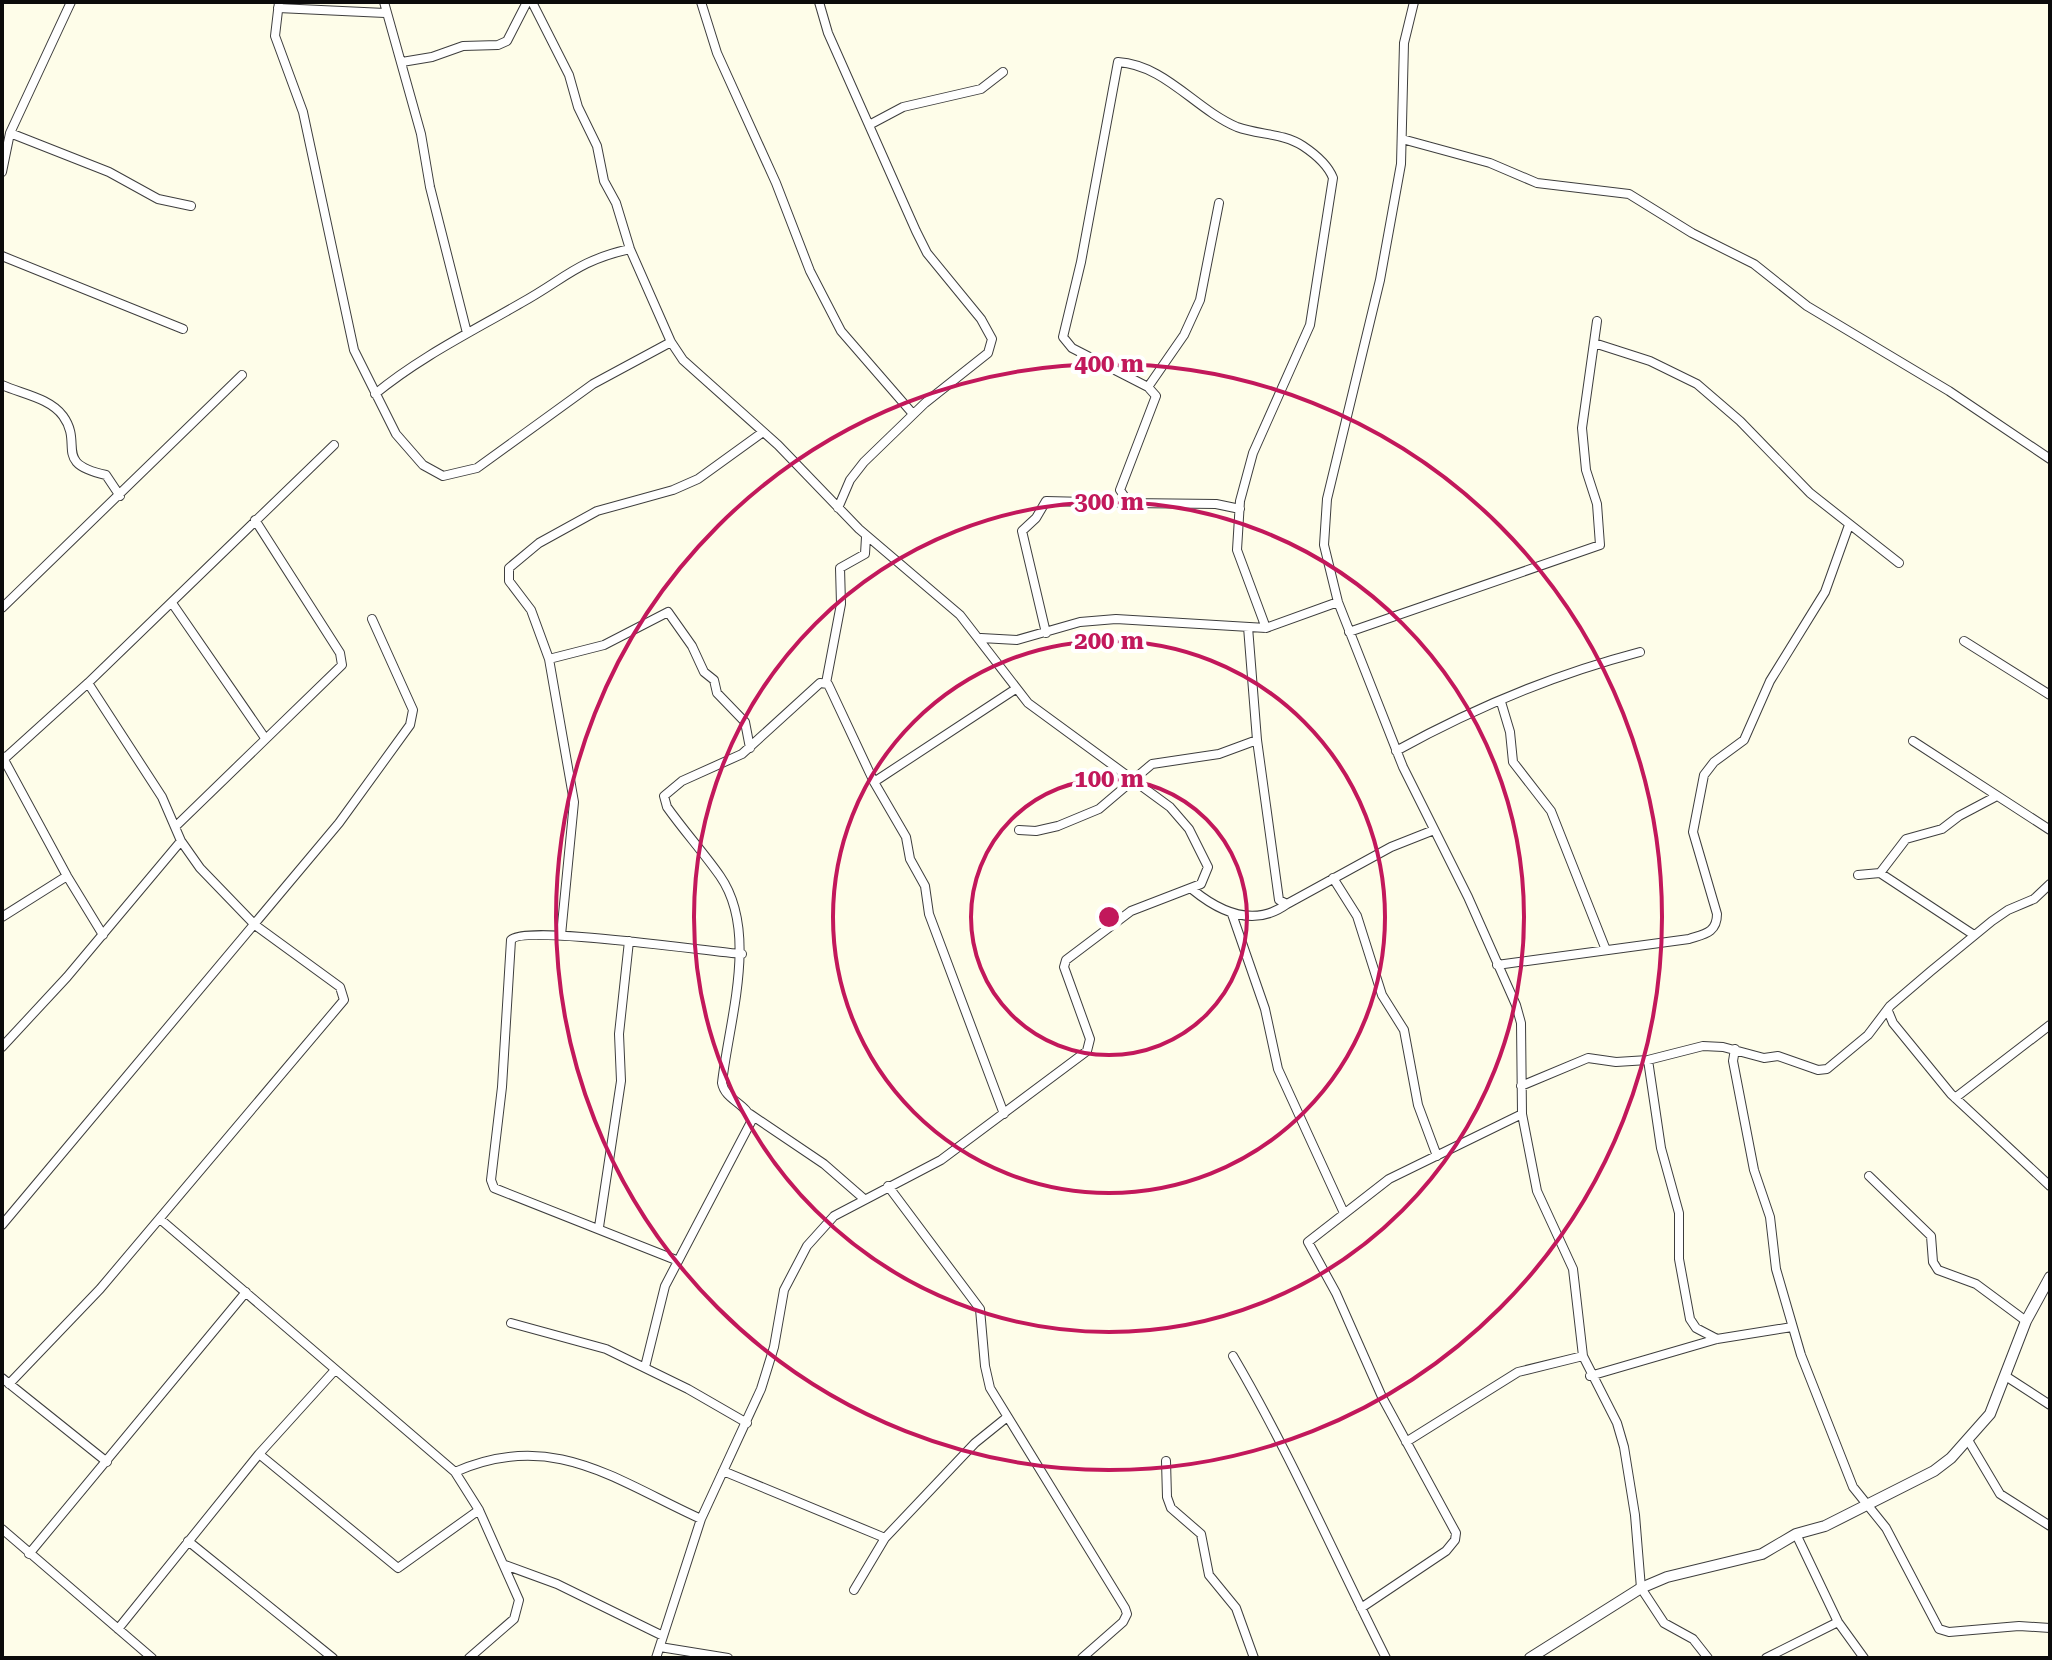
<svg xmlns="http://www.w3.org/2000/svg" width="2052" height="1660" viewBox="0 0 2052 1660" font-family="'Roboto Serif',serif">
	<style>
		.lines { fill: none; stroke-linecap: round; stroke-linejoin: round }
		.minor-casing { stroke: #3e3e3e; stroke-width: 10 }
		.tertiary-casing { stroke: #3e3e3e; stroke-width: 12 }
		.minor { stroke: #fff; stroke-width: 8 }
		.tertiary { stroke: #fff; stroke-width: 10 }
		.ring { fill: none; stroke: #c2185b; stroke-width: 4 }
		.centre { fill: #c2185b; stroke: #fff; stroke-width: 4 }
		.ring-label { font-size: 24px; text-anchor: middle; font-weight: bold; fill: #c2185b; stroke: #fff; stroke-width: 8; stroke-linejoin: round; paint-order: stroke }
	</style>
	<rect width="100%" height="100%" fill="#fefde9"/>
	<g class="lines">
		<g class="minor-casing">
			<path id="minor" d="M279,2L275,36L303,112L354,350L396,434L423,465L443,476L477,468L593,384L671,342
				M384,2L421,134L430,187L467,333
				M532,2L569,75L578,107L597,146L604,181L616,203L630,249L671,342L683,360L778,445L859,529L960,615L1028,703L1170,807L1189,829L1208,867L1201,884L1131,911L1066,960L1064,967L1090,1039L1087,1051L941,1160L834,1216L807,1246L784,1290L774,1347L761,1389L701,1519L656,1658
				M701,2L717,53L776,183L810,271L841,331L913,414
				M819,2L828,33L916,231L927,253L981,319L992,339L988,353L925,403L864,462L850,480L838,508
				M1414,2L1404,43L1401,164L1380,280L1327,499L1324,545L1338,602L1403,767L1468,897L1516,1005L1521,1023L1522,1114L1537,1191L1573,1269L1583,1356L1617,1423L1624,1447L1635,1515L1641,1588L1664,1623L1693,1639L1708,1658
				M278,8L385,13
				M402,62L432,57L463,46L498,45L507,41L527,2
				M871,124L903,107L981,89L1003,72
				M10,133L109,172L158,199L191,206
				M1402,139L1490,163L1537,183L1629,194L1692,233L1754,264L1807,306L1949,391L2050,459
				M2,172L10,133L71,2
				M1219,203L1200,300L1184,335L1148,387L1156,396L1120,490L1129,503L1216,504L1240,509
				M2,256L183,329
				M1594,343L1650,361L1697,384L1740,421L1810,493L1899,563
				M2,385C22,394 50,398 63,416C84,445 52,463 106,475L120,496
				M1148,387L1072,348L1063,337L1081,262L1118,62C1165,65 1195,109 1237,127C1259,135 1283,133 1303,146C1315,154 1328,165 1333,178L1310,325L1253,453L1240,501L1237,550L1266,628
				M375,394C420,357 471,332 521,303C566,278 577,261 630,249
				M172,603L265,738
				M2,608L242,375
				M1248,627L1257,740L1279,900L1287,904L1391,847L1434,830
				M1349,632L1600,545L1597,504L1586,470L1582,428L1597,321
				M1046,633L1022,531L1036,518L1046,501L1128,503
				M981,638L1017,640L1080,622L1116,619L1266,628L1338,602
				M1964,641L2050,695
				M549,659L604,645L668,612L692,646L704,672L714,680L717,693L745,722L750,748
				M826,683L841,604L840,568L865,554L866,537
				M1501,702L1510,732L1513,762L1551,811L1606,950
				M1913,741L2050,830
				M1396,751C1472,709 1556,674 1640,652
				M2,756L67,876L103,935
				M4,759L88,683L334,445
				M874,782L1014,690
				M176,826L342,665L340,653L255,520
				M1019,830L1036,831L1058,826L1099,809L1152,764L1219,754L1257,740
				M1880,873L1906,839L1942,829L1959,816L1995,797
				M1858,875L1880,873L1974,935
				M1333,878L1357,916L1382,995L1404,1030L1418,1105L1437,1156
				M1193,890C1220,912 1254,928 1287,904
				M1232,914L1265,1009L1278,1069L1344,1213
				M2,917L67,876
				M561,935L574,802L549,659L531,610L509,581V568L539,543L597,511L673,490L698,479L763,432
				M1497,965L1689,939C1704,934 1717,933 1717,914L1693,832L1704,775L1714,762L1744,740L1770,681L1825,592L1849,525
				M1888,1011L1893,1023L1951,1094L2050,1186
				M2,1047L67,977L181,841
				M1735,1049L1733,1061L1754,1170L1770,1217L1776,1269L1801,1355L1853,1487L1886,1528L1939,1629L1949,1632L2019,1626L2050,1628
				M1648,1060L1661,1148L1679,1213V1259L1690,1319L1696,1328L1717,1339
				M1521,1086L1588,1058L1616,1062L1648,1060L1703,1046L1723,1047L1764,1058L1778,1056L1818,1070L1827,1069L1868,1035L1890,1006L1931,971L1992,921L2008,910L2034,899L2050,884
				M1955,1098L2050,1025
				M750,1114L824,1164L863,1198
				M1869,1176L1931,1236L1933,1262L1938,1270L1976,1284L2026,1321
				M888,1186L980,1309L985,1366L990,1388L1125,1608L1127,1614L1123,1622L1082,1658
				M160,1219L455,1472L479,1510L519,1600L514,1619L469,1658
				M2,1225L339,823L410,725L413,710L372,619
				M599,1227L621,1081L619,1034L629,941
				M676,1260L494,1188L491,1180L502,1087L511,940C523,924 710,952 742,954
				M511,1323L606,1349L688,1389L747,1423
				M1233,1356C1290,1453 1335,1557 1386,1658
				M645,1367L665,1286L752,1120C746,1103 725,1100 722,1083C729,1020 759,932 720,876C704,853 684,831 667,807L664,796L682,781L742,754L820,683L828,684L874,782L906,837L910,859L925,886L929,914L1004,1114
				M1590,1376L1717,1339L1792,1327
				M2007,1377L2050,1405
				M2,1378L107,1462
				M9,1384L100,1289L344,1000L340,987L255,925L200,868L181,841L162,797L88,683
				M1968,1440L2000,1494L2050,1526
				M1406,1442L1518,1372L1583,1356
				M259,1454L398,1568L479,1510
				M1166,1461L1167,1497L1171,1508L1201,1534L1209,1575L1236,1608L1254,1658
				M723,1471L885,1538
				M455,1472C552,1429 615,1480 701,1519
				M2,1529L152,1658
				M1796,1534L1838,1622L1864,1658
				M188,1541L333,1658
				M29,1554L246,1292
				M505,1565L557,1584L663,1636
				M854,1590L885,1538L975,1443L1006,1418
				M1361,1608L1446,1551L1455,1540L1456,1533L1382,1397L1336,1293L1308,1242L1389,1179L1522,1114
				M118,1629L259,1454L335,1370
				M660,1647L728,1658
				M1766,1658L1838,1622"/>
		</g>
		<g class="tertiary-casing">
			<path id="tertiary" d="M1530,1658L1641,1588L1667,1577L1762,1554L1796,1534L1825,1526L1934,1471L1951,1458L1990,1414L2026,1321L2050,1277"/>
		</g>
		<use href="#minor" class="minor"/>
		<use href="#tertiary" class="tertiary"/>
	</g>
	<g class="ring">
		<circle cx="1109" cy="917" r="138"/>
		<circle cx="1109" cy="917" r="276"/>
		<circle cx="1109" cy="917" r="415"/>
		<circle cx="1109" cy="917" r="553"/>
	</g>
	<circle cx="1109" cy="917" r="12" class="centre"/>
	<g class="ring-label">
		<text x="1109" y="372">400 m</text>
		<text x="1109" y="510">300 m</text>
		<text x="1109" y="649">200 m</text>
		<text x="1109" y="787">100 m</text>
	</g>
	<rect width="2052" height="1660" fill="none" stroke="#0b0b0b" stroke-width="8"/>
</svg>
